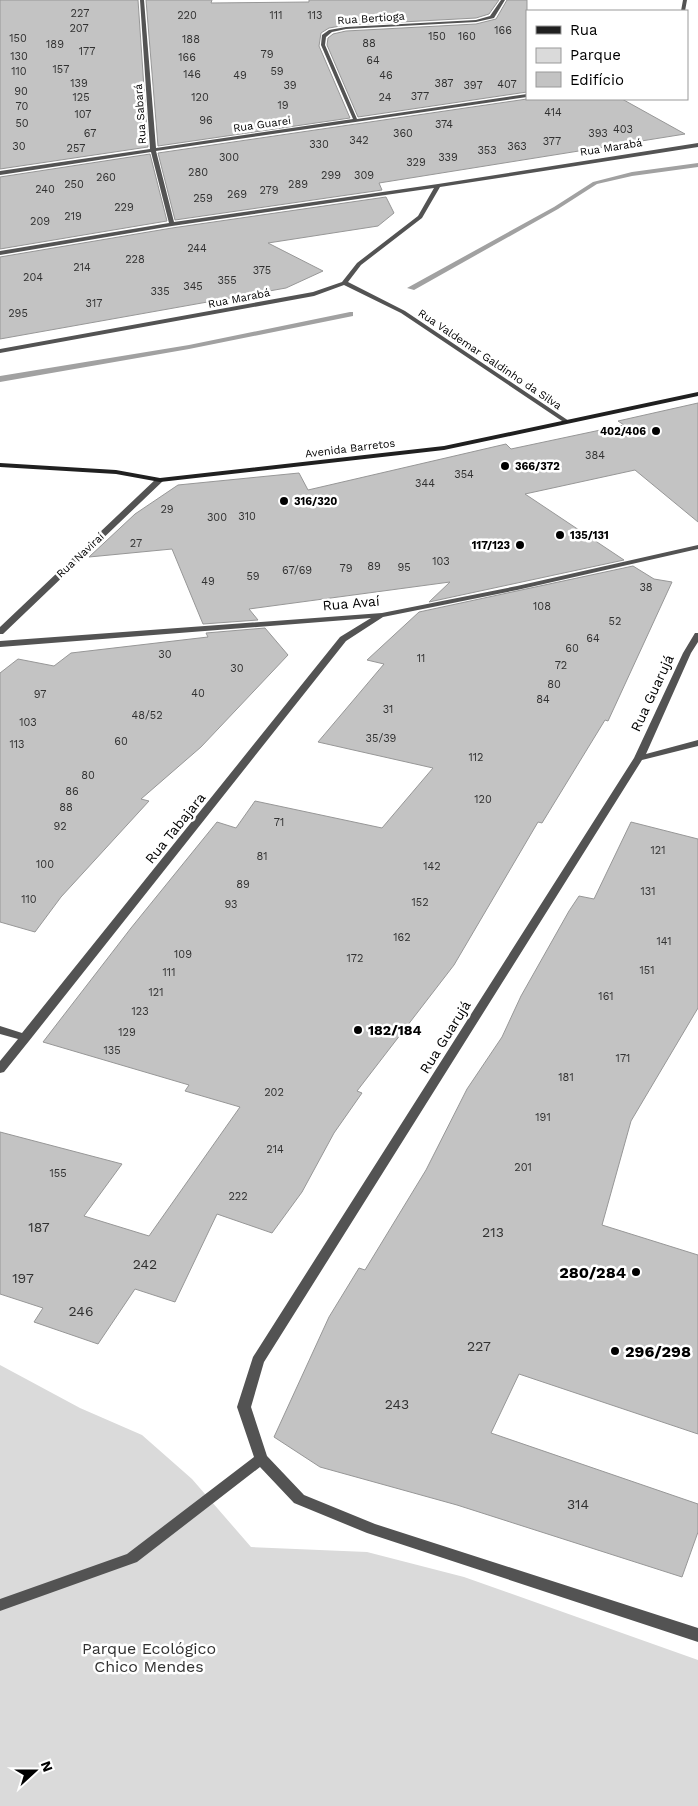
<svg xmlns="http://www.w3.org/2000/svg" width="698" height="1806" viewBox="0 0 698 1806" font-family="'Work Sans',sans-serif">
	<style>
		.green { fill: #dadada }
		.lines { fill: none; stroke-linecap: round; stroke-linejoin: round }
		.stream { fill: #a1a1a1; fill-rule: evenodd }
		.building { fill: #c3c3c3; stroke: #979797 }
		.street { fill: #535353; fill-rule: evenodd }
		.secondary { fill: #202020; fill-rule: evenodd }
		.poi-dot { fill: #000; stroke: #fff; stroke-width: 2 }
		.labels { text-anchor: middle; stroke-width: 5; stroke-linejoin: round; paint-order: stroke }
		.number-label { font-size: 11px; fill: #313131 }
		.far-street-label { font-size: 11px; fill: #000; stroke: #fff }
		.far-poi-label { font-size: 11px; font-weight: bold; fill: #000; stroke: #fff; text-anchor: start }
		.street-label { font-size: 14px; fill: #000; stroke: #fff }
		.poi-label { font-size: 14px; font-weight: bold; fill: #000; stroke: #fff; text-anchor: start }
		.near-number-label { font-size: 14px; fill: #313131 }
		.near-poi-label { font-size: 16px; font-weight: bold; fill: #000; stroke: #fff; text-anchor: end }
		.near-park-label { font-size: 16px; fill: #313131; stroke: #fff }
	</style>
	<rect width="100%" height="100%" fill="#fff"/>
	<path class="green" d="M0,1365L80,1408L142,1435L192,1479L251,1547L367,1552L464,1577L698,1660V1806H0Z"/>
	<g class="lines">
		<path class="stream" d="M698,163V167L632,176L597,184L558,209L414,290L407,288L554,207L593,182L632,172Z
			M350,312H353V316L189,349L0,382V376L189,345Z"/>
	</g>
	<path class="building" d="M0,0H138L148,147L0,169Z
		M146,0H212L211,3L309,2V0H499L489,14L476,18L346,25L329,28L321,33L319,46L350,118L158,146Z
		M507,0H527V92L358,117L327,45L328,38L333,34L346,31L476,24L496,19Z
		M527,99H622L685,134L379,183L382,190L175,220L158,153Z
		M150,154L167,221L0,249V177Z
		M386,197L394,213L378,226L268,243L323,271L286,288L0,339V257L172,228Z
		M698,403V522L635,470L525,494L624,560L429,602L450,582L249,609L258,620L203,624L172,549L89,557L135,514L178,485L299,473L308,490L506,444L511,449L624,425L618,421Z
		M633,566L654,579L672,582L608,721L605,720L542,823L538,822L454,965L357,1091L362,1093L334,1133L302,1192L272,1233L217,1214L175,1302L135,1289L98,1344L34,1322L43,1308L0,1294V1132L122,1164L84,1216L149,1236L240,1107L185,1091L189,1085L43,1042L131,928L217,822L236,828L255,801L382,828L433,768L318,742L384,664L367,660L419,612Z
		M265,628L288,655L201,747L141,799L149,801L61,897L35,932L0,922V673L18,659L54,666L71,653L208,637L206,633Z
		M631,822L698,839V1008L631,1121L602,1225L698,1255V1434L519,1374L491,1433L698,1504V1532L682,1577L457,1505L320,1467L274,1437L329,1317L359,1268L365,1270L426,1170L467,1089L502,1037L521,996L569,911L579,896L594,899Z"/>
	<g class="lines">
		<path class="street" d="M140,0H144L156,148L353,119L321,45L322,35L329,30L346,27L476,20L490,16L501,0H505L494,18L476,22L346,29L332,32L326,37L325,45L357,119L527,94V97L156,151L174,222L438,184L698,143V147L440,187L422,218L361,265L348,282L405,311L569,421V423H565L401,313L344,285L314,296L0,353V349L313,292L342,282L357,263L418,216L434,188L172,226L0,255V251L169,223L151,152L0,175V171L150,149Z
			M683,0H687L685,11H681Z
			M157,478L164,480L3,634H0V627Z
			M698,545V549L517,590L383,617L346,641L29,1041L4,1072L0,1073V1061L18,1039L0,1034V1026L22,1033L340,637L371,618L0,647V641L382,613L517,586Z
			M695,633H698V642L691,653L646,754L698,740V746L642,760L264,1362L251,1407L267,1456L304,1495L375,1524L698,1628V1642L367,1533L294,1503L260,1467L137,1562L0,1611V1599L127,1554L254,1457L237,1407L253,1357L634,758L683,653Z"/>
		<path class="secondary" d="M698,392V396L444,450L160,482L116,474L0,467V463L116,470L160,478L444,446Z"/>
	</g>
	<g class="poi-dot">
		<circle cx="656" cy="431" r="5"/>
		<circle cx="505" cy="466" r="5"/>
		<circle cx="284" cy="501" r="5"/>
		<circle cx="560" cy="535" r="5"/>
		<circle cx="520" cy="545" r="5"/>
		<circle cx="358" cy="1030" r="5"/>
		<circle cx="636" cy="1272" r="5"/>
		<circle cx="615" cy="1351" r="5"/>
	</g>
	<g class="labels">
		<g class="number-label">
			<text x="80" y="17">227</text>
			<text x="187" y="19">220</text>
			<text x="276" y="19">111</text>
			<text x="315" y="19">113</text>
			<text x="79" y="32">207</text>
			<text x="503" y="34">166</text>
			<text x="437" y="40">150</text>
			<text x="467" y="40">160</text>
			<text x="18" y="42">150</text>
			<text x="191" y="43">188</text>
			<text x="369" y="47">88</text>
			<text x="55" y="48">189</text>
			<text x="87" y="55">177</text>
			<text x="267" y="58">79</text>
			<text x="19" y="60">130</text>
			<text x="187" y="61">166</text>
			<text x="373" y="64">64</text>
			<text x="61" y="73">157</text>
			<text x="19" y="75">110</text>
			<text x="277" y="75">59</text>
			<text x="192" y="78">146</text>
			<text x="240" y="79">49</text>
			<text x="386" y="79">46</text>
			<text x="79" y="87">139</text>
			<text x="444" y="87">387</text>
			<text x="507" y="88">407</text>
			<text x="290" y="89">39</text>
			<text x="473" y="89">397</text>
			<text x="21" y="95">90</text>
			<text x="420" y="100">377</text>
			<text x="81" y="101">125</text>
			<text x="200" y="101">120</text>
			<text x="385" y="101">24</text>
			<text x="283" y="109">19</text>
			<text x="22" y="110">70</text>
			<text x="553" y="116">414</text>
			<text x="83" y="118">107</text>
			<text x="206" y="124">96</text>
			<text x="22" y="127">50</text>
			<text x="444" y="128">374</text>
			<text x="623" y="133">403</text>
			<text x="90" y="137">67</text>
			<text x="403" y="137">360</text>
			<text x="598" y="137">393</text>
			<text x="359" y="144">342</text>
			<text x="552" y="145">377</text>
			<text x="319" y="148">330</text>
			<text x="19" y="150">30</text>
			<text x="517" y="150">363</text>
			<text x="76" y="152">257</text>
			<text x="487" y="154">353</text>
			<text x="229" y="161">300</text>
			<text x="448" y="161">339</text>
			<text x="416" y="166">329</text>
			<text x="198" y="176">280</text>
			<text x="331" y="179">299</text>
			<text x="364" y="179">309</text>
			<text x="106" y="181">260</text>
			<text x="74" y="188">250</text>
			<text x="298" y="188">289</text>
			<text x="45" y="193">240</text>
			<text x="269" y="194">279</text>
			<text x="237" y="198">269</text>
			<text x="203" y="202">259</text>
			<text x="124" y="211">229</text>
			<text x="73" y="220">219</text>
			<text x="40" y="225">209</text>
			<text x="197" y="252">244</text>
			<text x="135" y="263">228</text>
			<text x="82" y="271">214</text>
			<text x="262" y="274">375</text>
			<text x="33" y="281">204</text>
			<text x="227" y="284">355</text>
			<text x="193" y="290">345</text>
			<text x="160" y="295">335</text>
			<text x="94" y="307">317</text>
			<text x="18" y="317">295</text>
			<text x="595" y="459">384</text>
			<text x="464" y="478">354</text>
			<text x="425" y="487">344</text>
			<text x="167" y="513">29</text>
			<text x="247" y="520">310</text>
			<text x="217" y="521">300</text>
			<text x="136" y="547">27</text>
			<text x="441" y="565">103</text>
			<text x="374" y="570">89</text>
			<text x="404" y="571">95</text>
			<text x="346" y="572">79</text>
			<text x="297" y="574">67/69</text>
			<text x="253" y="580">59</text>
			<text x="208" y="585">49</text>
			<text x="646" y="591">38</text>
			<text x="542" y="610">108</text>
			<text x="615" y="625">52</text>
			<text x="593" y="642">64</text>
			<text x="572" y="652">60</text>
			<text x="165" y="658">30</text>
			<text x="421" y="662">11</text>
			<text x="561" y="669">72</text>
			<text x="237" y="672">30</text>
			<text x="554" y="688">80</text>
			<text x="198" y="697">40</text>
			<text x="40" y="698">97</text>
			<text x="543" y="703">84</text>
			<text x="388" y="713">31</text>
			<text x="147" y="719">48/52</text>
			<text x="28" y="726">103</text>
			<text x="381" y="742">35/39</text>
			<text x="121" y="745">60</text>
			<text x="17" y="748">113</text>
			<text x="476" y="761">112</text>
			<text x="88" y="779">80</text>
			<text x="72" y="795">86</text>
			<text x="483" y="803">120</text>
			<text x="66" y="811">88</text>
			<text x="279" y="826">71</text>
			<text x="60" y="830">92</text>
			<text x="658" y="854">121</text>
			<text x="262" y="860">81</text>
			<text x="45" y="868">100</text>
			<text x="432" y="870">142</text>
			<text x="243" y="888">89</text>
			<text x="648" y="895">131</text>
			<text x="29" y="903">110</text>
			<text x="420" y="906">152</text>
			<text x="231" y="908">93</text>
			<text x="402" y="941">162</text>
			<text x="664" y="945">141</text>
			<text x="183" y="958">109</text>
			<text x="355" y="962">172</text>
			<text x="647" y="974">151</text>
			<text x="169" y="976">111</text>
			<text x="156" y="996">121</text>
			<text x="606" y="1000">161</text>
			<text x="140" y="1015">123</text>
			<text x="127" y="1036">129</text>
			<text x="112" y="1054">135</text>
			<text x="623" y="1062">171</text>
			<text x="566" y="1081">181</text>
			<text x="274" y="1096">202</text>
			<text x="543" y="1121">191</text>
			<text x="275" y="1153">214</text>
			<text x="523" y="1171">201</text>
			<text x="58" y="1177">155</text>
			<text x="238" y="1200">222</text>
		</g>
		<g class="far-street-label">
			<text transform="translate(371 18) rotate(-4)" y="4">Rua Bertioga</text>
			<text transform="translate(140 114) rotate(-94)" y="4">Rua Sabará</text>
			<text transform="translate(262 124) rotate(-8)" y="4">Rua Guarei</text>
			<text transform="translate(611 147) rotate(-9)" y="4">Rua Marabá</text>
			<text transform="translate(239 298) rotate(-11)" y="4">Rua Marabá</text>
			<text transform="translate(490 359) rotate(34)" y="4">Rua Valdemar Galdinho da Silva</text>
			<text transform="translate(350 448) rotate(-7)" y="4">Avenida Barretos</text>
			<text transform="translate(80 555) rotate(-43)" y="4">Rua Naviraí</text>
		</g>
		<g class="far-poi-label">
			<text x="646" y="435" text-anchor="end">402/406</text>
			<text x="515" y="470">366/372</text>
			<text x="294" y="505">316/320</text>
			<text x="570" y="539">135/131</text>
			<text x="510" y="549" text-anchor="end">117/123</text>
		</g>
		<g class="street-label">
			<text transform="translate(351 603) rotate(-5)" y="5">Rua Avaí</text>
			<text transform="translate(652 693) rotate(-65)" y="5">Rua Guarujá</text>
			<text transform="translate(175 828) rotate(-51)" y="5">Rua Tabajara</text>
			<text transform="translate(445 1037) rotate(-58)" y="5">Rua Guarujá</text>
		</g>
		<g class="poi-label">
			<text x="368" y="1035">182/184</text>
		</g>
		<g class="near-number-label">
			<text x="39" y="1232">187</text>
			<text x="493" y="1237">213</text>
			<text x="145" y="1269">242</text>
			<text x="23" y="1283">197</text>
			<text x="81" y="1316">246</text>
			<text x="479" y="1351">227</text>
			<text x="397" y="1409">243</text>
			<text x="578" y="1509">314</text>
		</g>
		<g class="near-poi-label">
			<text x="626" y="1278">280/284</text>
			<text x="625" y="1357" text-anchor="start">296/298</text>
		</g>
		<g class="near-park-label">
			<text x="149" y="1654">Parque Ecológico<tspan x="149" dy="18">Chico Mendes</tspan></text>
		</g>
	</g>
	<rect x="526" y="10" width="162" height="90" fill="#ffffff" stroke="#999999"/>
	<rect x="536" y="26" width="25" height="8" fill="#202020" stroke="#999999"/>
	<text x="570" y="35" font-size="15" fill="#000000">Rua</text>
	<rect x="536" y="48" width="25" height="15" fill="#dadada" stroke="#999999"/>
	<text x="570" y="60" font-size="15" fill="#000000">Parque</text>
	<rect x="536" y="72" width="25" height="15" fill="#c3c3c3" stroke="#999999"/>
	<text x="570" y="85" font-size="15" fill="#000000">Edifício</text>
	<g transform="translate(35 1771) rotate(69)" stroke="#ffffff" stroke-width="4" paint-order="stroke">
	<path d="M0-4L9 19L0 12L-9 19Z" fill="#000000"/>
	<text y="-8" font-size="14" font-weight="bold" text-anchor="middle" fill="#000000">N</text>
	</g>
</svg>
